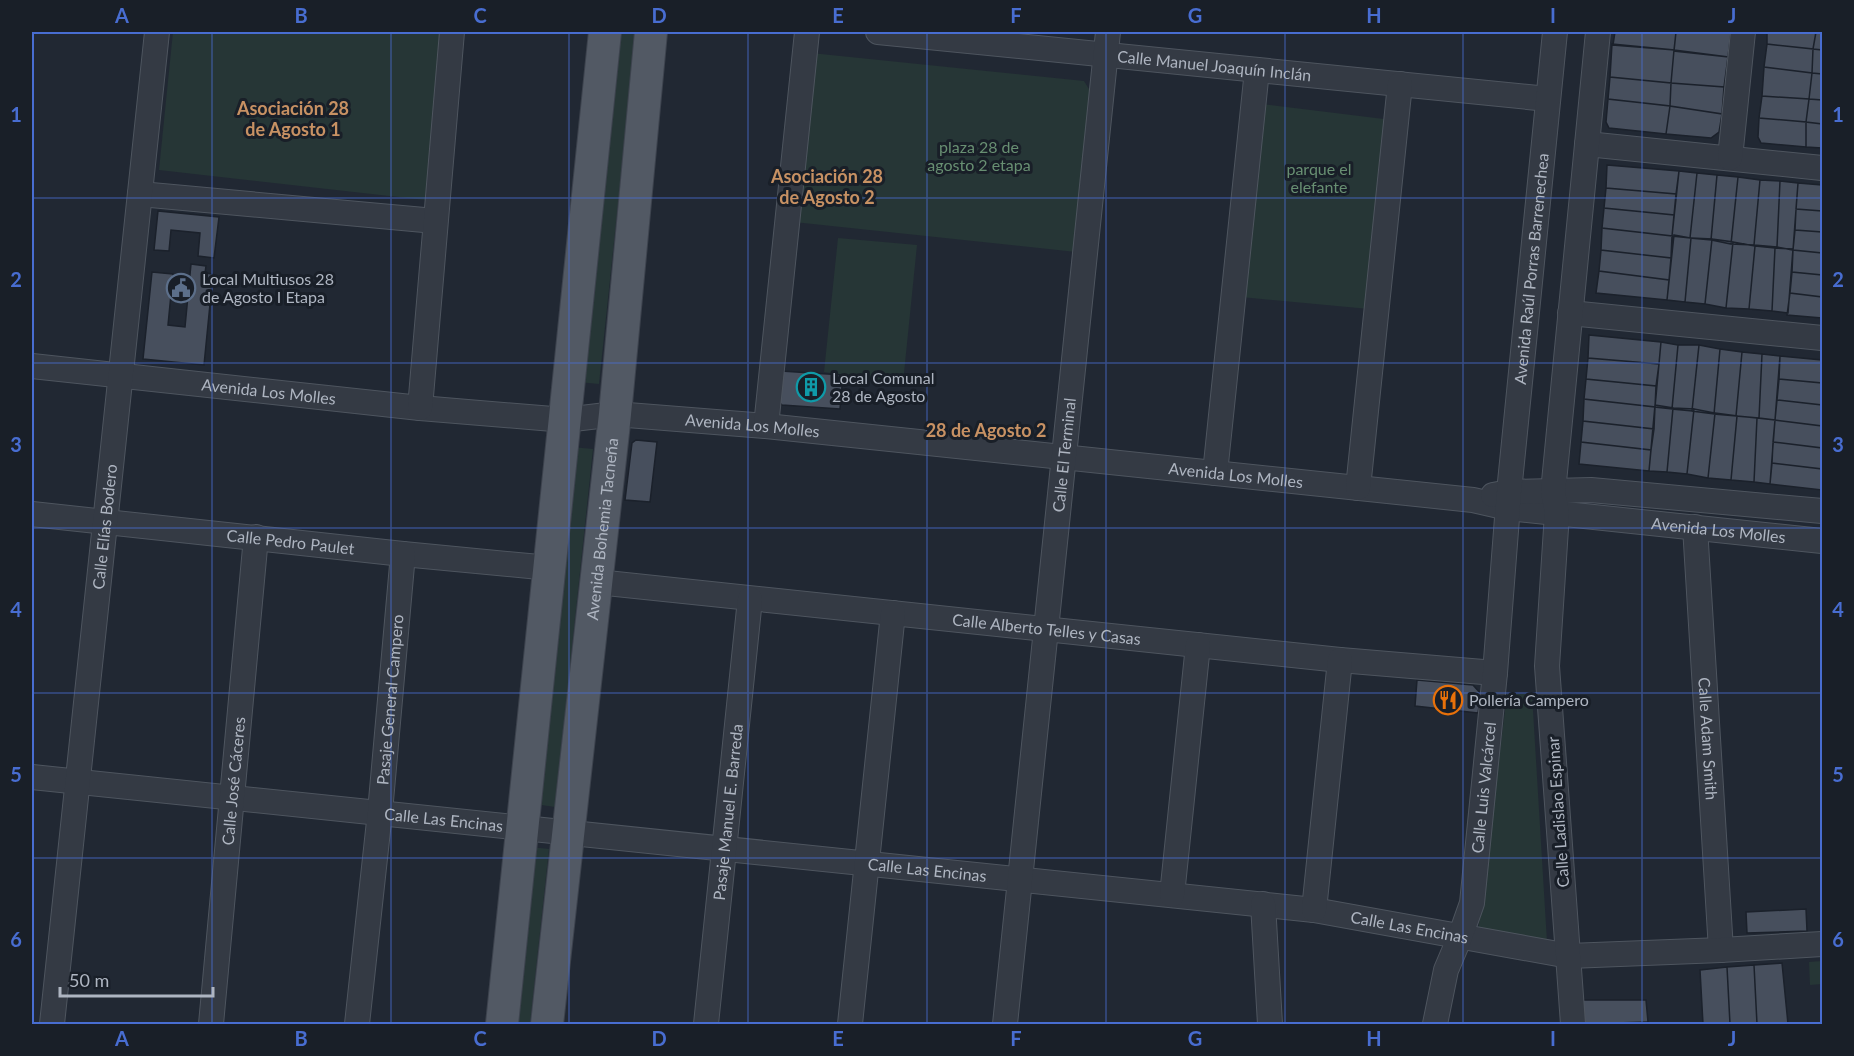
<svg xmlns="http://www.w3.org/2000/svg" width="1854" height="1056" viewBox="0 0 1854 1056" font-family="Lato,sans-serif">
	<style>
		.green { fill: #263636 }
		.building { fill: #474f5d; stroke: #1b212b; stroke-width: 1.5 }
		.lines { fill: none; stroke-linecap: round; stroke-linejoin: round }
		.minor-casing { stroke: #4e555f; stroke-width: 26 }
		.major-casing { stroke: #3d434e; stroke-width: 34 }
		.minor { stroke: #343a44; stroke-width: 24 }
		.major { stroke: #525964; stroke-width: 32 }
		.grid { fill: none; stroke: #486dd1; stroke-width: 1.5; stroke-opacity: 0.55 }
		.labels { text-anchor: middle; stroke-width: 6; stroke-linejoin: round; paint-order: stroke }
		.street-label { font-size: 16px; fill: #aeb5c1; stroke: #191f28 }
		.park-label { font-size: 16px; fill: #688f72; stroke: #191f28 }
		.poi-label { font-size: 16px; fill: #aeb5c1; stroke: #191f28; text-anchor: start }
		.neighbourhood-label { font-size: 18px; font-weight: bold; fill: #c79163; stroke: #191f28 }
		.neatline { fill: none; stroke: #486dd1; stroke-width: 2 }
		.grid-label { font-size: 20px; text-anchor: middle; font-weight: bold; fill: #486dd1 }
	</style>
	<rect width="100%" height="100%" fill="#212833"/>
	<path class="green" d="M173,32H442L425,200L159,170Z
		M615,32H636L599,384L578,382Z
		M811,53L1084,81L1092,94L1076,252L794,222Z
		M1261,104L1392,120L1369,309L1241,297Z
		M838,238L917,245L903,383L824,372Z
		M572,447L593,449L555,807L535,804Z
		M1507,694H1532L1547,942L1478,932Z
		M530,847L549,849L530,1024H512Z
		M1822,961V984L1810,985L1809,962Z"/>
	<path class="building" d="M1615,32H1676L1674,50L1613,45Z
		M1676,32H1731L1728,57L1674,51Z
		M1767,32H1816L1813,49L1767,44Z
		M1816,32H1822V50L1813,49Z
		M1612,44L1674,50L1671,83L1610,77Z
		M1767,44L1813,49L1812,73L1764,67Z
		M1813,49L1822,50V74L1812,73Z
		M1674,50L1728,57L1724,87L1671,83Z
		M1764,67L1812,73L1809,99L1762,96Z
		M1812,73L1822,74V100L1809,99Z
		M1610,77L1671,83L1670,106L1608,99Z
		M1671,83L1724,87L1722,114L1670,106Z
		M1762,96L1809,99L1806,122L1759,118Z
		M1608,99L1670,106L1666,134L1609,128L1606,122Z
		M1809,99L1822,100V124L1806,122Z
		M1670,106L1722,114L1719,132L1711,138L1666,134Z
		M1759,118L1806,122V147L1761,143L1758,137Z
		M1806,122L1822,124V148L1806,147Z
		M1607,165L1679,171L1676,194L1606,188Z
		M1679,171L1697,173L1690,238L1672,236Z
		M1697,173L1717,175L1711,240L1690,238Z
		M1717,175L1738,177L1731,244L1711,240Z
		M1738,177L1760,180L1754,245L1731,244Z
		M1760,180L1780,181L1777,247L1754,245Z
		M1780,181L1798,183L1793,250L1777,247Z
		M1798,183L1822,185V211L1796,209Z
		M1606,188L1676,194L1674,215L1604,208Z
		M1604,208L1674,215L1672,236L1602,228Z
		M1796,209L1822,211V232L1795,230Z
		M158,211L219,217L214,258L198,256L200,233L171,230L169,251L154,250Z
		M1602,228L1672,236L1671,258L1601,250Z
		M1795,230L1822,232V253L1793,250Z
		M1674,235L1691,238L1685,302L1667,300Z
		M1691,238L1712,239L1705,304L1685,302Z
		M1712,239L1733,242L1726,308L1705,304Z
		M1733,242L1755,246L1749,309L1726,308Z
		M1755,246L1775,248L1772,311L1749,309Z
		M1775,248L1793,249L1788,313L1772,311Z
		M1601,250L1671,258L1669,280L1599,271Z
		M1793,250L1822,253V275L1792,272Z
		M191,264L206,266L205,273L213,274L204,365L143,359L152,272L173,274L168,325L185,327Z
		M1599,271L1669,280L1667,300L1596,293Z
		M1792,272L1822,275V297L1790,293Z
		M1790,293L1822,297V318L1787,315Z
		M1589,335L1661,342L1659,364L1588,358Z
		M1661,342L1678,345L1672,409L1655,407Z
		M1678,345H1699L1692,411L1672,409Z
		M1699,345L1720,349L1714,414L1692,411Z
		M1720,349L1742,352L1736,416L1714,414Z
		M1742,352L1762,354L1759,418L1736,416Z
		M1762,354L1780,356L1775,420L1759,418Z
		M1780,356L1822,360V383L1779,379Z
		M1588,358L1659,364L1656,386L1586,379Z
		M781,371L843,375L840,409L782,405L780,403Z
		M1586,379L1656,386L1655,407L1584,399Z
		M1779,379L1822,383V405L1777,400Z
		M1584,399L1655,407L1654,429L1583,421Z
		M1777,400L1822,405V426L1775,420Z
		M1655,405L1673,408L1667,472L1649,471Z
		M1673,408L1694,409L1687,474L1667,472Z
		M1694,409L1715,413L1708,478L1687,474Z
		M1715,413L1737,416L1731,480L1708,478Z
		M1737,416L1757,418L1754,482L1731,480Z
		M1757,418L1775,420L1770,484L1754,482Z
		M1775,420L1822,426V448L1773,442Z
		M1583,421L1654,429L1651,450L1581,442Z
		M636,440L657,442L650,502L625,500L632,443Z
		M1581,442L1651,450L1649,471L1579,464Z
		M1773,442L1822,448V469L1772,463Z
		M1772,463L1822,469V490L1770,484Z
		M1417,680L1473,685L1481,694L1478,713L1415,706Z
		M1806,909L1807,931L1747,933L1746,912Z
		M1782,963L1788,1024H1757L1754,965Z
		M1754,965L1757,1024H1730L1727,967Z
		M1727,967L1730,1024H1703L1700,970Z
		M1582,1000H1646L1648,1022L1583,1024Z
		M1648,1022V1024H1583Z"/>
	<g class="lines">
		<g class="minor-casing">
			<g id="minor">
				<path id="s1" d="M878,32L1548,99"/>
				<path d="M1587,144L1822,168"/>
				<path d="M1730,158L1743,32"/>
				<path d="M140,194L435,221"/>
				<path d="M1570,313L1822,338"/>
				<path id="s2" d="M32,366L420,408L565,420L615,414L766,426L1473,500L1508,508L1822,541"/>
				<path d="M420,408L452,32"/>
				<path d="M766,426L807,32"/>
				<path d="M1215,473L1257,70"/>
				<path d="M1358,488L1400,84"/>
				<path d="M1493,495L1509,492L1591,490L1822,511"/>
				<path id="s3" d="M32,514L403,554L550,568"/>
				<path id="s4" d="M1695,527L1721,950"/>
				<path id="s5" d="M597,582L1340,660L1495,673"/>
				<path id="s6" d="M32,777L1314,910L1569,956L1721,950L1822,944"/>
				<path d="M1172,895L1198,645"/>
				<path d="M1263,904L1270,1024"/>
				<path d="M1314,910L1340,660"/>
				<path id="s7" d="M52,1024L157,32"/>
				<path id="s8" d="M211,1024L256,537"/>
				<path id="s9" d="M357,1024L380,812L403,554"/>
				<path id="s10" d="M706,1024L750,599"/>
				<path d="M850,1024L893,613"/>
				<path id="s11" d="M1005,1024L1108,32"/>
				<path id="s12" d="M1435,1024L1446,970L1460,937L1472,903L1495,673L1509,492L1555,32"/>
				<path d="M1573,1024L1547,666L1557,513L1553,492L1598,32"/>
			</g>
		</g>
		<g class="major-casing">
			<g id="major">
				<path d="M502,1024L605,32"/>
				<path id="s13" d="M547,1024L615,414L651,32"/>
			</g>
		</g>
		<use href="#minor" class="minor"/>
		<use href="#major" class="major"/>
	</g>
	<path class="grid" d="M212,32V1024M391,32V1024M569,32V1024M748,32V1024M927,32V1024M1106,32V1024M1285,32V1024M1463,32V1024M1642,32V1024M32,198H1822M32,363H1822M32,528H1822M32,693H1822M32,858H1822"/>
	<defs>
		<g id="civic-ring" transform="scale(1.5)"><circle r="9.5" fill="#191f28" stroke="#5c6f8a" stroke-width="1.5"/><path d="M-.6-6.5H3V-4.5H.6V-3L4-1V1h2V6H-6V1h2V-1L-.6-3ZM-1.2 2.5V6h2.4V2.5Z" fill="#5c6f8a"/></g>
		<g id="building-ring" transform="scale(1.5)"><circle r="9.5" fill="#191f28" stroke="#0f9aa8" stroke-width="1.5"/><path d="M-4-6H4V6H1V3H-1V6H-4ZM-2.5-4.3h1.7v1.8h-1.7ZM.8-4.3h1.7v1.8H.8ZM-2.5-1h1.7V.8h-1.7ZM.8-1h1.7V.8H.8Z" fill="#0f9aa8"/></g>
		<g id="restaurant-ring" transform="scale(1.5)"><circle r="9.5" fill="#191f28" stroke="#e8710a" stroke-width="1.5"/><path d="M-5-6h1v4h1v-4h1v4h1v-4h1v5L-1.5 .5V6h-2V.5L-5-1ZM5-6V6H3V1.5H1.5Q1.5-4 5-6Z" fill="#e8710a"/></g>
	</defs>
	<g fill-rule="evenodd">
		<use href="#civic-ring" x="181" y="288"/>
		<use href="#building-ring" x="811" y="387"/>
		<use href="#restaurant-ring" x="1448" y="700"/>
	</g>
	<g class="labels">
		<g class="street-label">
			<text dy="6" stroke="none"><textPath href="#s1" startOffset="338">Calle Manuel Joaquín Inclán</textPath></text>
			<text dy="6" stroke="none"><textPath href="#s12" startOffset="764">Avenida Raúl Porras Barrenechea</textPath></text>
			<text dy="6" stroke="none"><textPath href="#s2" startOffset="238">Avenida Los Molles</textPath></text>
			<text dy="6" stroke="none"><textPath href="#s2" startOffset="724">Avenida Los Molles</textPath></text>
			<text dy="6" stroke="none"><textPath href="#s11" startOffset="572">Calle El Terminal</textPath></text>
			<text dy="6" stroke="none"><textPath href="#s2" startOffset="1210">Avenida Los Molles</textPath></text>
			<text dy="6" stroke="none"><textPath href="#s7" startOffset="500">Calle Elías Bodero</textPath></text>
			<text dy="6" stroke="none"><textPath href="#s13" startOffset="498">Avenida Bohemia Tacneña</textPath></text>
			<text dy="6" stroke="none"><textPath href="#s2" startOffset="1696">Avenida Los Molles</textPath></text>
			<text dy="6" stroke="none"><textPath href="#s3" startOffset="260">Calle Pedro Paulet</textPath></text>
			<text dy="6" stroke="none"><textPath href="#s5" startOffset="452">Calle Alberto Telles y Casas</textPath></text>
			<text dy="6" stroke="none"><textPath href="#s9" startOffset="326">Pasaje General Campero</textPath></text>
			<text dy="6" stroke="none"><textPath href="#s4" startOffset="212">Calle Adam Smith</textPath></text>
			<text dy="6" stroke="none"><textPath href="#s8" startOffset="244">Calle José Cáceres</textPath></text>
			<text dy="6" stroke="none"><textPath href="#s12" startOffset="243">Calle Luis Valcárcel</textPath></text>
			<text dy="6" stroke="none"><textPath href="#s10" startOffset="213">Pasaje Manuel E. Barreda</textPath></text>
			<text transform="translate(1558 812) rotate(-94)" y="6">Calle Ladislao Espinar</text>
			<text dy="6" stroke="none"><textPath href="#s6" startOffset="414">Calle Las Encinas</textPath></text>
			<text dy="6" stroke="none"><textPath href="#s6" startOffset="900">Calle Las Encinas</textPath></text>
			<text dy="6" stroke="none"><textPath href="#s6" startOffset="1386">Calle Las Encinas</textPath></text>
		</g>
		<g class="park-label">
			<text x="979" y="153">plaza 28 de<tspan x="979" dy="18">agosto 2 etapa</tspan></text>
			<text x="1319" y="175">parque el<tspan x="1319" dy="18">elefante</tspan></text>
		</g>
		<g class="poi-label">
			<text x="202" y="285">Local Multiusos 28<tspan x="202" dy="18">de Agosto I Etapa</tspan></text>
			<text x="832" y="384">Local Comunal<tspan x="832" dy="18">28 de Agosto</tspan></text>
			<text x="1469" y="706">Pollería Campero</text>
		</g>
		<g class="neighbourhood-label">
			<text x="293" y="115">Asociación 28<tspan x="293" dy="21">de Agosto 1</tspan></text>
			<text x="827" y="183">Asociación 28<tspan x="827" dy="21">de Agosto 2</tspan></text>
			<text x="986" y="437">28 de Agosto 2</text>
		</g>
	</g>
	<rect width="1854" height="1056" fill="none" stroke="#191f28" stroke-width="66"/>
	<path d="M60 987v9h153v-9" fill="none" stroke="#aeb5c1" stroke-width="3"/>
	<text x="69" y="987" font-size="18" fill="#aeb5c1" stroke="#191f28" stroke-width="4.5" paint-order="stroke">50 m</text>
	<rect x="33" y="33" width="1788" height="990" class="neatline"/>
	<g class="grid-label">
		<text x="122" y="23">A</text>
		<text x="301" y="23">B</text>
		<text x="480" y="23">C</text>
		<text x="659" y="23">D</text>
		<text x="838" y="23">E</text>
		<text x="1016" y="23">F</text>
		<text x="1195" y="23">G</text>
		<text x="1374" y="23">H</text>
		<text x="1553" y="23">I</text>
		<text x="1732" y="23">J</text>
		<text x="16" y="122">1</text>
		<text x="1838" y="122">1</text>
		<text x="16" y="287">2</text>
		<text x="1838" y="287">2</text>
		<text x="16" y="452">3</text>
		<text x="1838" y="452">3</text>
		<text x="16" y="617">4</text>
		<text x="1838" y="617">4</text>
		<text x="16" y="782">5</text>
		<text x="1838" y="782">5</text>
		<text x="16" y="947">6</text>
		<text x="1838" y="947">6</text>
		<text x="122" y="1046">A</text>
		<text x="301" y="1046">B</text>
		<text x="480" y="1046">C</text>
		<text x="659" y="1046">D</text>
		<text x="838" y="1046">E</text>
		<text x="1016" y="1046">F</text>
		<text x="1195" y="1046">G</text>
		<text x="1374" y="1046">H</text>
		<text x="1553" y="1046">I</text>
		<text x="1732" y="1046">J</text>
	</g>
</svg>
